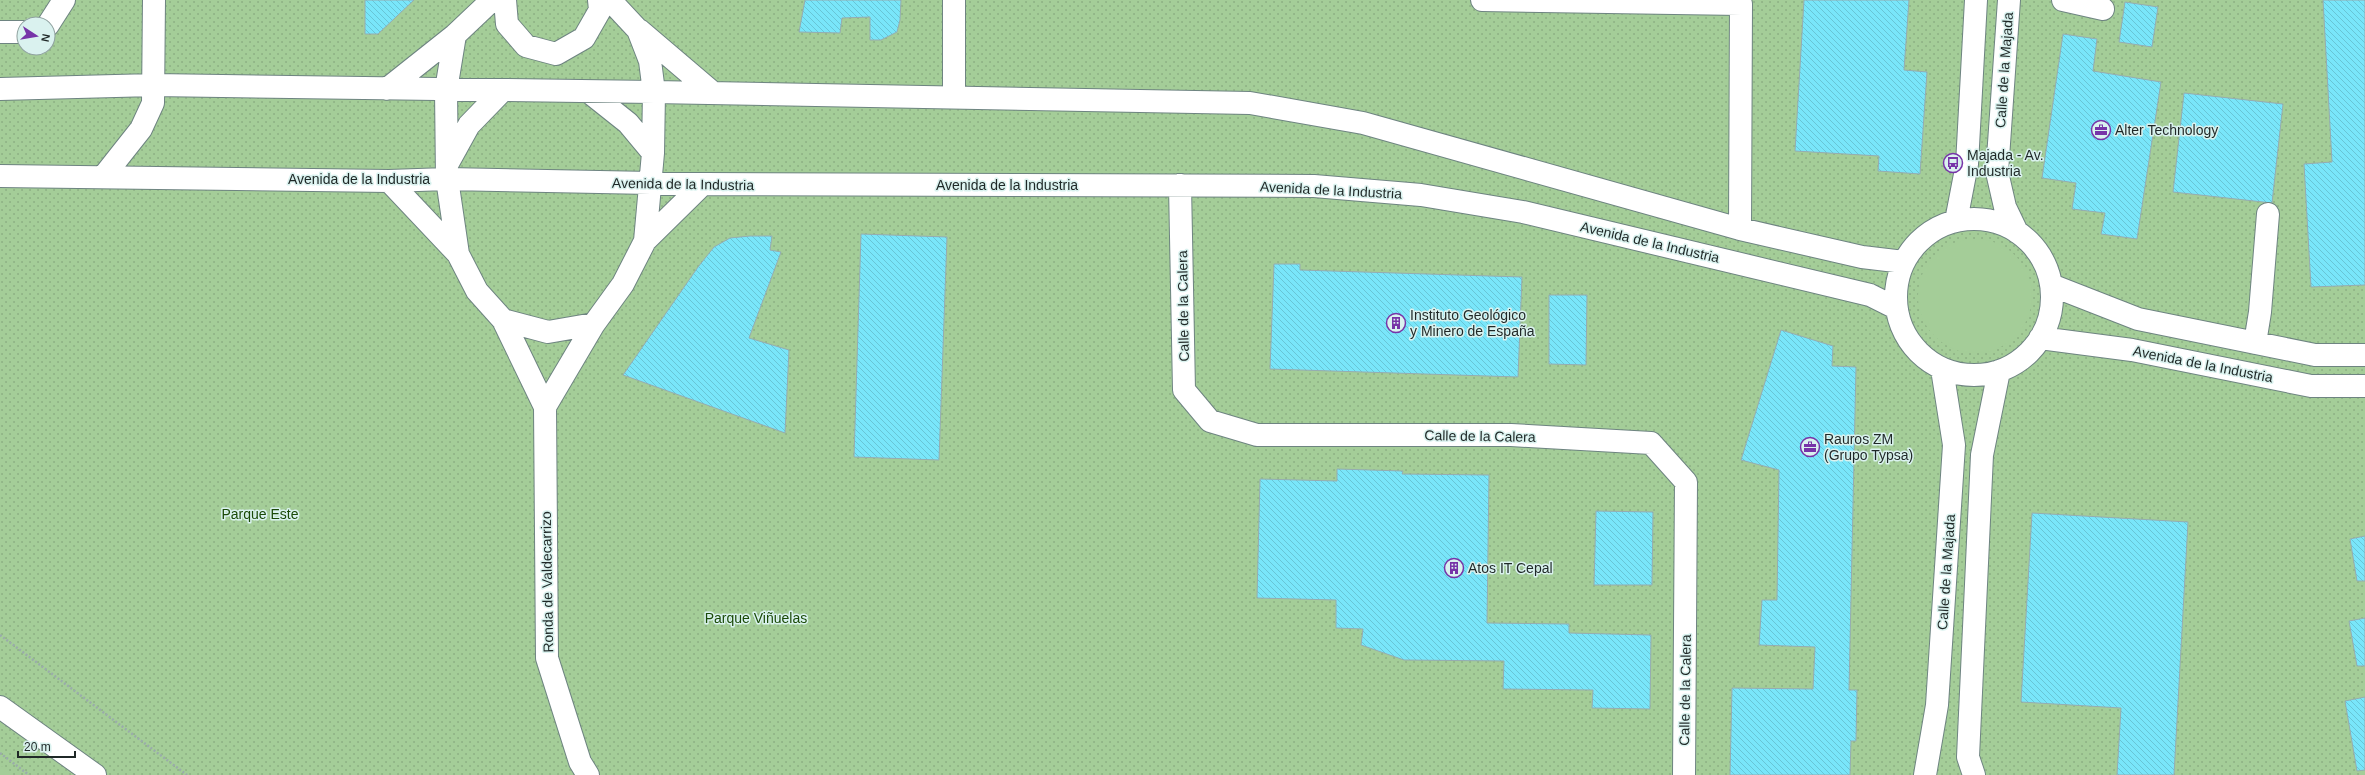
<svg xmlns="http://www.w3.org/2000/svg" width="2365" height="775" viewBox="0 0 2365 775" font-family="Arial,sans-serif">
	<style>
		.grass { fill: url(#grass-dots); fill-rule: evenodd }
		.forest { fill: url(#forest-firs) }
		.garden { fill: #a4cd98 }
		.building { fill: url(#building-back-hatch); stroke: #96acb0 }
		.lines { fill: none; stroke-linecap: round; stroke-linejoin: round }
		.minor-casing { stroke: #6e8481; stroke-width: 24 }
		.path { stroke: #9aacaa; stroke-width: 2.5; stroke-dasharray: 2 2; stroke-linecap: butt }
		.minor { stroke: #fff; stroke-width: 22 }
		.labels { text-anchor: middle; stroke-width: 3; stroke-linejoin: round; paint-order: stroke }
		.street-label { font-size: 14px; fill: #1f2827; stroke: #daf2ef }
		.poi-label { font-size: 14px; fill: #1f2827; stroke: #daf2ef; text-anchor: start }
		.park-label { font-size: 14px; fill: #1a4a07; stroke: #daf2ef }
	</style>
	<defs>
		<pattern id="grass-dots" width="8" height="8" patternUnits="userSpaceOnUse"><rect width="8" height="8" fill="#a4cd98"/><path d="M2 2h.1M6 6h.1" fill="none" stroke="#8db083" stroke-width="1.8" stroke-linecap="round"/></pattern>
		<pattern id="forest-firs" width="22" height="20" patternUnits="userSpaceOnUse"><rect width="22" height="20" fill="#a4cd98"/><path d="M5 1l3.5 6h-7zM16 11l3.5 6h-7z" fill="#8db083"/></pattern>
		<pattern id="building-back-hatch" width="6" height="6" patternUnits="userSpaceOnUse"><rect width="6" height="6" fill="#79e6fa"/><path d="M-1 5l2 2M0 0l6 6M5-1l2 2" fill="none" stroke="#68c5d6"/></pattern>
	</defs>
	<rect width="100%" height="100%" fill="#daf2ef"/>
	<path class="grass" d="M0,0H2365V775H0ZM24,24H48V48H24Z"/>
	<path class="forest" d="M0,765L13,775H0Z"/>
	<path class="garden" d="M1918 296a57 57 0 1 1 114 0a57 57 0 1 1-114 0Z"/>
	<path class="building" d="M365,0H414L378,34H365Z
		M805,0H901L900,20L897,32L881,40H870V17L842,18L840,33L799,32Z
		M1804,0H1909L1904,70L1927,72L1920,174L1878,171L1879,156L1795,151Z
		M2323,0H2365V285L2311,287L2304,164L2332,162Z
		M2125,2L2158,7L2152,47L2119,42Z
		M2063,34L2097,39L2093,71L2161,82L2137,239L2101,234L2105,213L2072,209L2076,183L2042,178Z
		M2184,93L2283,104L2272,203L2173,192Z
		M861,234L947,237L939,460L854,457Z
		M750,236H772L770,250L781,252L749,338L789,350L785,433L623,375L698,267L714,247L730,238Z
		M1274,264H1300V270L1522,277L1518,377L1270,369Z
		M1549,295H1587L1586,365L1549,364Z
		M1781,330L1833,346L1832,366L1856,367L1849,690H1857L1856,741H1851L1850,775H1730L1732,688L1813,689L1815,647L1759,645L1762,600H1777L1779,470L1741,460Z
		M1337,469L1403,471L1402,474L1489,475L1487,623L1569,624V633L1651,635L1650,709L1592,708L1593,690L1503,689L1504,661L1404,660L1361,645L1363,629L1336,628V600L1257,598L1260,479L1337,481Z
		M1596,511L1653,512L1652,585H1594Z
		M2032,513L2188,522L2174,775H2117L2121,708L2021,702Z
		M2365,536V581H2357L2350,539Z
		M2365,618V666H2357L2349,621Z
		M2365,697V770L2357,771L2345,701Z"/>
	<g class="lines">
		<g class="minor-casing">
			<path id="minor" d="M492,0L455,35L446,90L447,179L458,254L477,291L503,320L545,407L547,658L580,762L588,775
				M505,0L507,24L526,46L556,54L584,38L600,10L599,0
				M954,0V97
				M1482,0L1741,4L1740,229
				M2009,0L1997,172L2005,207L2017,232
				M2063,0L2103,9
				M48,25L64,0
				M639,30L713,93
				M0,32H24
				M0,89L154,85L654,92L1250,103L1363,123L1740,229L1862,257L1904,262
				M387,89L455,35
				M589,92L628,123L653,153
				M448,163L469,125L502,91
				M0,176L389,181L447,179L703,184L1314,186L1421,195L1523,212L1870,295L1896,308
				M103,177L141,129L153,103L154,0
				M389,181L458,254
				M1180,185L1184,390L1210,421L1257,435H1511L1651,443L1686,482L1684,775
				M1896 297a78 78 0 1 1 156 0a78 78 0 1 1-156 0Z
				M1956,221L1967,164L1976,0
				M645,241L703,184
				M2051,285L2138,319L2315,355H2365
				M503,320L548,332L594,324
				M2040,338L2132,350L2311,386H2365
				M2255,343L2260,312L2268,214
				M545,407L594,324L623,284L645,241L653,153L654,92L650,61L638,30L610,0
				M0,707L95,775
				M1925,775L1937,705L1954,445L1942,369
				M1974,775L1968,757L1982,455L1999,371"/>
		</g>
		<path class="path" d="M0,635L187,775
			M0,753L29,775"/>
		<use href="#minor" class="minor"/>
	</g>
	<defs>
		<g id="office-ring" transform="scale(1)"><circle r="9.5" fill="#daf2ef" stroke="#7734a8" stroke-width="1.5"/><path d="M-6-3h4V-5.5h4V-3h4V5H-6ZM-1-4.5V-3h2v-1.5ZM-6 0V1H6V0Z" fill="#7734a8"/></g>
		<g id="bus-ring" transform="scale(1)"><circle r="9.5" fill="#daf2ef" stroke="#7734a8" stroke-width="1.5"/><path d="M-5-6H5V4H4V6H2V4H-2V6H-4V4H-5ZM-3.5-4V0h7V-4ZM-3.5 1.2v1.5H-2V1.2ZM2 1.2v1.5H3.5V1.2Z" fill="#7734a8"/></g>
		<g id="building-ring" transform="scale(1)"><circle r="9.5" fill="#daf2ef" stroke="#7734a8" stroke-width="1.5"/><path d="M-4-6H4V6H1V3H-1V6H-4ZM-2.5-4.3h1.7v1.8h-1.7ZM.8-4.3h1.7v1.8H.8ZM-2.5-1h1.7V.8h-1.7ZM.8-1h1.7V.8H.8Z" fill="#7734a8"/></g>
	</defs>
	<g fill-rule="evenodd">
		<use href="#office-ring" x="2101" y="130"/>
		<use href="#bus-ring" x="1953" y="163"/>
		<use href="#building-ring" x="1396" y="323"/>
		<use href="#office-ring" x="1810" y="447"/>
		<use href="#building-ring" x="1454" y="568"/>
	</g>
	<g class="labels">
		<g class="street-label">
			<text transform="translate(2004 70) rotate(-86)" y="5">Calle de la Majada</text>
			<text x="359" y="184">Avenida de la Industria</text>
			<text transform="translate(683 184) rotate(1)" y="5">Avenida de la Industria</text>
			<text x="1007" y="190">Avenida de la Industria</text>
			<text transform="translate(1331 190) rotate(3)" y="5">Avenida de la Industria</text>
			<text transform="translate(1650 242) rotate(13)" y="5">Avenida de la Industria</text>
			<text transform="translate(1183 306) rotate(-91)" y="5">Calle de la Calera</text>
			<text transform="translate(2203 364) rotate(11)" y="5">Avenida de la Industria</text>
			<text transform="translate(1480 436) rotate(1)" y="5">Calle de la Calera</text>
			<text transform="translate(1946 572) rotate(-86)" y="5">Calle de la Majada</text>
			<text transform="translate(547 582) rotate(-91)" y="5">Ronda de Valdecarrizo</text>
			<text transform="translate(1685 690) rotate(-89)" y="5">Calle de la Calera</text>
		</g>
		<g class="poi-label">
			<text x="2115" y="135">Alter Technology</text>
			<text x="1967" y="160">Majada - Av.<tspan x="1967" dy="16">Industria</tspan></text>
			<text x="1410" y="320">Instituto Geológico<tspan x="1410" dy="16">y Minero de España</tspan></text>
			<text x="1824" y="444">Rauros ZM<tspan x="1824" dy="16">(Grupo Typsa)</tspan></text>
			<text x="1468" y="573">Atos IT Cepal</text>
		</g>
		<g class="park-label">
			<text x="260" y="519">Parque Este</text>
			<text x="756" y="623">Parque Viñuelas</text>
		</g>
	</g>
	<g transform="translate(36 36) rotate(102)"><circle r="19" fill="#daf2ef" stroke="#8fa19f"/>
	<path d="M0-3L7 15L0 10L-7 15Z" fill="#7734a8"/>
	<text y="-6" font-size="11" font-weight="bold" text-anchor="middle" fill="#1f2827">N</text>
	</g>
	<path d="M18 751v6h57v-6" fill="none" stroke="#1f2827" stroke-width="2"/>
	<text x="24" y="751" font-size="12" fill="#1f2827" stroke="#daf2ef" stroke-width="3" paint-order="stroke">20 m</text>
</svg>
